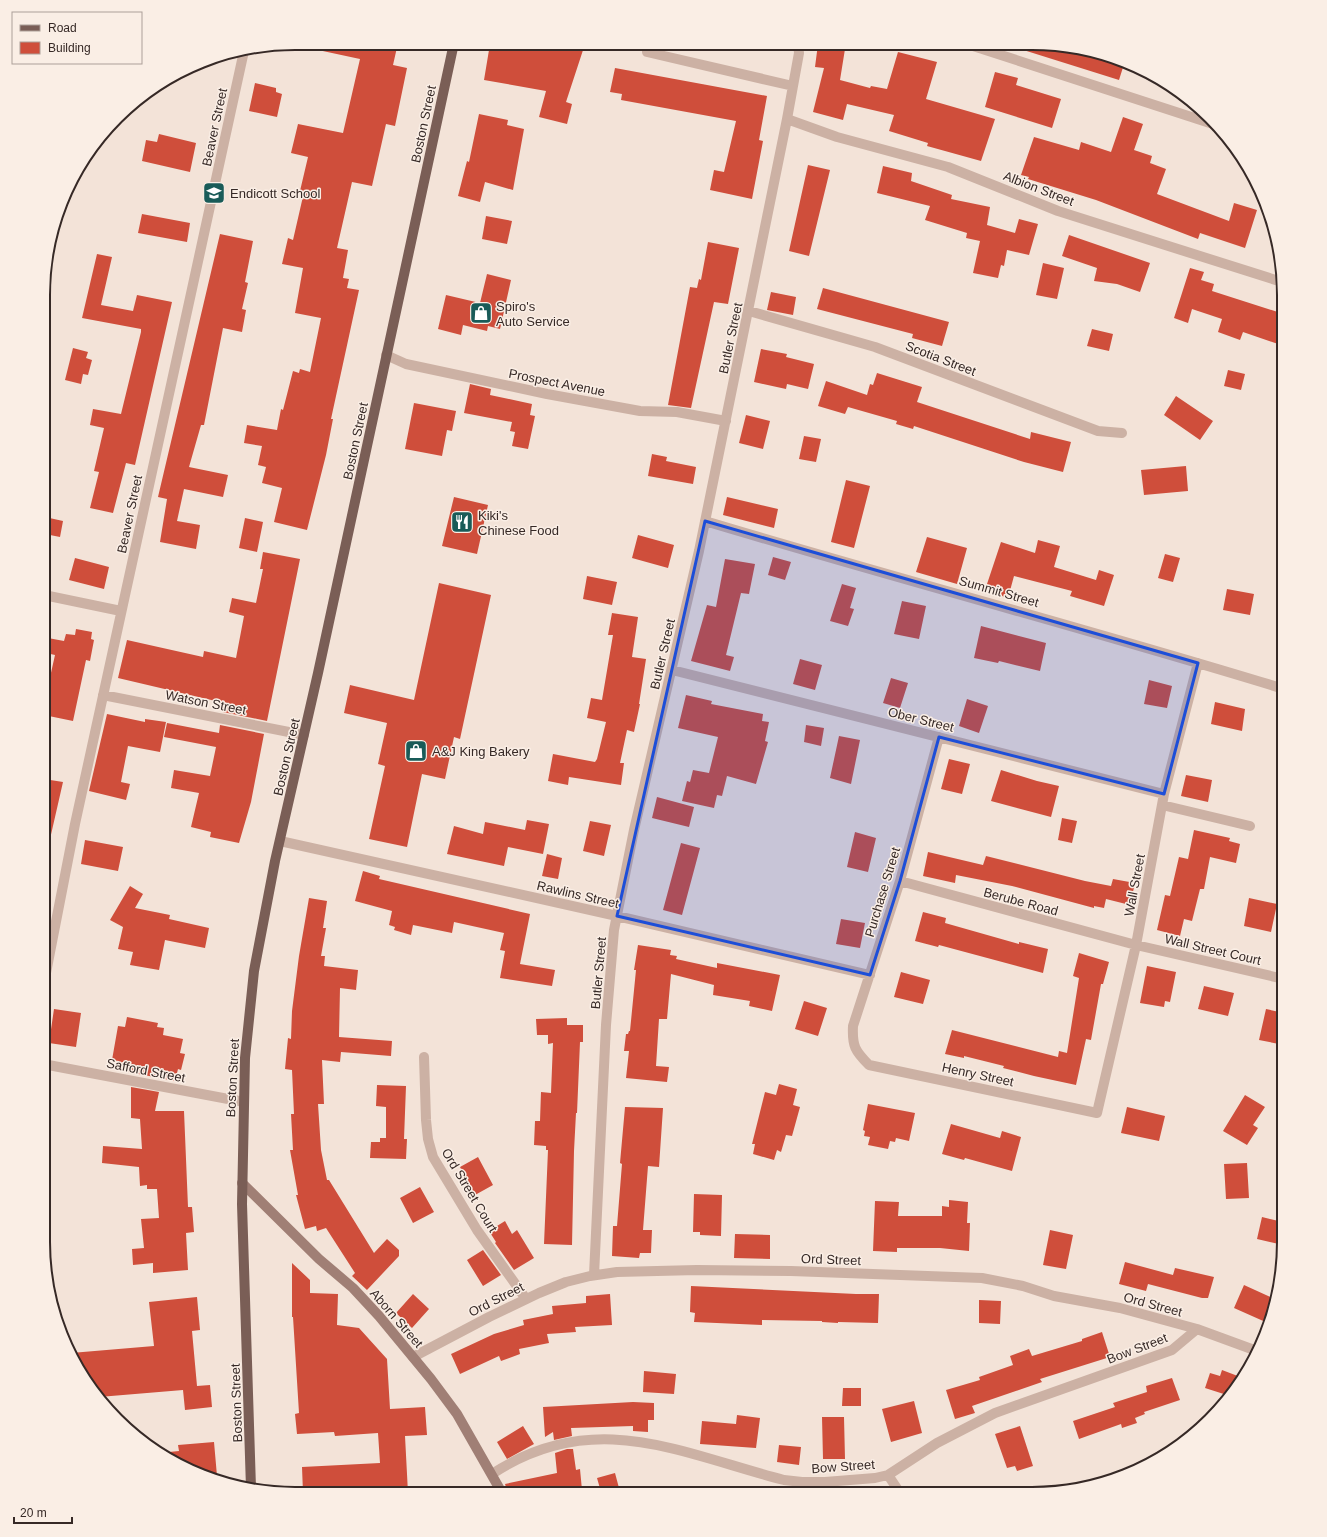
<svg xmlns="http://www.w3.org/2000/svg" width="1327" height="1537" viewBox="0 0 1327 1537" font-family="Helvetica,sans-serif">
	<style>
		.building { fill: #cf4e3b }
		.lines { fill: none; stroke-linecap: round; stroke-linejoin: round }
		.street { stroke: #ccb1a4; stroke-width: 10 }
		.secondary { stroke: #a07f75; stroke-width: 10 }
		.primary { stroke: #7a5e56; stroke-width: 10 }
		.marked { fill: #1d4ed8; fill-opacity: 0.2; stroke: #1d4ed8; stroke-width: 3; stroke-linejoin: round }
		.labels { text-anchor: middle; stroke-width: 3; stroke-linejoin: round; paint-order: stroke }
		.street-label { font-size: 13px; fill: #362926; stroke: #faeee5 }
		.poi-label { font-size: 13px; fill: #362926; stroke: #faeee5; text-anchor: start }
		.rim { fill: none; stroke: #362926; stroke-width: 2 }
	</style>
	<rect width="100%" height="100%" fill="#f3e3d8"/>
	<path class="building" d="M319,43H398L393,65L407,68L395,126L386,124L372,186L352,182L337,248L348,250L343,278L349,279L347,288L359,290L331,419H333L326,455L307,530L274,522L282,488L262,483L266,467L258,465L262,446L244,443L247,425L277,430L281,409L283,410L293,371L299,373L300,369L310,372L321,318L295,313L303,268L282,264L288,238L293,240L304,192L300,191L308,157L291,153L298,124L343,133L360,59L318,50Z
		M490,44H585L566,102L572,104L567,124L539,117L546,91L484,80Z
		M818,44L845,49L840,80L870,88L871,86L887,89L898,52L937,62L926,99L995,119L981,161L927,146L928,143L889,131L894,115L847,104L843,120L813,112L824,68L815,67Z
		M1017,45H1065L1125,61L1119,80L1017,48Z
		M615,68L767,96L759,140L763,141L752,199L710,190L714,170L724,172L736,121L621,100L622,94L610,92Z
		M995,72L1018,78L1016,85L1061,99L1052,128L985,107Z
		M255,83L276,88V92L282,94L277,117L249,111Z
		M479,114L508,120L507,125L524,129L513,190L485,182L480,202L458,196L467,161L469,162Z
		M1123,117L1143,124L1134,150L1152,156L1150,163L1166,169L1157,194L1229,221L1234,203L1257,210L1245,248L1200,233L1198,239L1096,200L1028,179L1029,177L1021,175L1034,137L1079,150L1081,142L1111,152Z
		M159,134L196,143L190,172L142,161L146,140L157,142Z
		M808,165L830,170L809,256L789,251Z
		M883,166L912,173L911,181L952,195L951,199L990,207L987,225L1015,233L1019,219L1038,224L1029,255L1007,250L1004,266L1001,265L998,278L973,273L980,241L966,238L967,233L925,220L930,206L877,193Z
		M142,214L190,223L187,242L138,233Z
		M486,216L512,221L507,244L482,239Z
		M220,234L253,241L245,282L248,283L242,309L246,310L242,332L223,328L204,425H201L189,467L228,475L223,497L184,489L177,521L200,525L196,549L160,542L167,499L158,497Z
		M1069,235L1150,263L1140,292L1117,284L1094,281L1097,268L1062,256Z
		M708,242L739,248L728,304L714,302L691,408L668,405L690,287L697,288L699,279L701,280Z
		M97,254L112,257L101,305L133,311L137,295L172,302L135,465L126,463L113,513L90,508L99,472L94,471L104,428L90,425L93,409L121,414L141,332V329L82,318Z
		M1043,263L1064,268L1057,299L1036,295Z
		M1190,268L1204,272L1201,280L1214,284L1212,291L1284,314V346L1243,332L1240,340L1218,332L1222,319L1192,309L1188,323L1174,318Z
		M487,274L511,280L500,329L488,326L487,331L463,325L461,335L438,329L446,295L480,303Z
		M823,288L949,322L942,346L912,338L913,334L817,309Z
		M771,292L796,297L793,315L767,310Z
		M1092,329L1113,334L1109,351L1087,346Z
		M73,348L88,352L86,358L92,360L88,375L83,374L81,384L65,380Z
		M761,349L787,354L786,357L814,364L808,389L787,384L786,389L754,382Z
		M1228,370L1245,374L1241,390L1224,386Z
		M877,373L922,387L917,402L1030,439L1031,432L1071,442L1063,472L1024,462L914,426L913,429L896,424L897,421L848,407L845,414L818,406L826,381L867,395L870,384L873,385Z
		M470,384L491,389L490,395L532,404L530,415L535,416L528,449L512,446L515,432L510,431L512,422L464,413Z
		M1176,396L1213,421L1200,440L1164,415Z
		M414,403L456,411L452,431L447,430L442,456L405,449Z
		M746,415L770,421L763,449L739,443Z
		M804,436L821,439L816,462L799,459Z
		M652,454L667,457L666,461L696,467L693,484L648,476Z
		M1186,466L1188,491L1144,495L1141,470Z
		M846,480L870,486L854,548L831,542Z
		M454,497L488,505L477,554L442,546Z
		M727,497L778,509L774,528L723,515Z
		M45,517L63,521L60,537L45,534Z
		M245,518L263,522L257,552L239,548Z
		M638,535L674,545L668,568L632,558Z
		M927,537L967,548L957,584L916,572Z
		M1038,540L1060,546L1054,567L1096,580L1099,570L1114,575L1104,606L1070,596L1072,591L1014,576L1008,598L985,590L1001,542L1035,553Z
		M263,552L300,559L267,721L223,712L224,703L118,678L127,640L203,657L204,651L236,658L244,616L229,612L232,598L256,603L263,569H260Z
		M1165,554L1180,558L1173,582L1158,578Z
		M773,557L791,562L785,580L768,575Z
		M75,558L109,567L104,589L69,580Z
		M725,559L755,564L749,594L741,593L726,655L734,657L730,671L691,661L707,605L716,607Z
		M587,576L617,582L612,605L583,599Z
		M439,583L491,595L460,739L454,737L445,779L422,774L407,847L369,839L385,766L378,764L387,723L344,713L350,685L414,700Z
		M842,584L856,588L850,608L854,609L848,626L830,621Z
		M1227,589L1254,594L1250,615L1223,610Z
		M902,601L926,606L919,639L894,634Z
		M612,613L638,617L632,657L646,659L639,704H640L634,732L627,730L620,763H624L621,785L569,777L568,785L548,781L553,754L595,762L597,759L606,722L587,718L591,698L602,700L613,635H608Z
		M981,626L1046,643L1040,671L999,661L998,663L974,658Z
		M76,629L92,632L91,639L94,640L90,661L86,660L73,721L44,715V704L55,655L46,653L48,638L64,641L66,634L75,635Z
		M800,659L822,665L815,690L793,684Z
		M891,678L908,683L900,708L883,703Z
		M1149,680L1172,686L1167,708L1144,704Z
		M686,695L712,701L711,704L763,714L762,721L769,722L765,741L768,742L756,784L727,776L722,796L717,795L714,808L682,801L687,781L690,782L693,770L709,773L718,737L678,728Z
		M967,699L988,706L979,733L959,726Z
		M1215,702L1245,709L1242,731L1211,724Z
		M107,714L145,722V719L166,722L160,752L128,746L121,782L130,784L126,800L89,791Z
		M167,723L219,733L220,725L264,734L251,802L239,843L210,837L211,832L191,827L199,793L171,788L174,770L210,776L216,747L164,737Z
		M806,725L824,728L821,746L804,742Z
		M839,736L860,740L851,784L830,778Z
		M949,759L970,764L962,794L941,789Z
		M1001,770L1037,781L1059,786L1051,817L991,801Z
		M1186,775L1212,780L1208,802L1181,796Z
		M44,779L63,782L50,839L44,838Z
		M657,797L694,807L689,827L652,818Z
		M1062,818L1077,821L1072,843L1058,840Z
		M527,820L549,824L543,854L508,847L504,866L447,854L454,826L483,834L485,822L525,830Z
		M590,821L611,825L604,856L583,851Z
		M1194,830L1230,838L1229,841L1240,844L1236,863L1210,857L1204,889H1200L1192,921L1184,919L1180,936L1157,930L1165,895L1170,896L1179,857L1188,859Z
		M855,832L876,838L868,872L847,867Z
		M85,840L123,847L118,871L81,864Z
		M681,843L700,848L682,915L663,910Z
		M928,852L983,865L986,856L1085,881L1111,886L1113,879L1135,883L1130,905L1106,899L1104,908L1094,906V908L1012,886L956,875L955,883L923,876Z
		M547,854L562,858L558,879L542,876Z
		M363,871L380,876L379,879L530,914L520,964L555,970L552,986L500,978L505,951L500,950L504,933L454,922L452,933L413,925L411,935L394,930L395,927L389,925L392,911L355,901Z
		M130,886L143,894L135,908L170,915L169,919L209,928L205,948L165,940L159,970L130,965L133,952L118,949L123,927L110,920Z
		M309,898L327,901L323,928H326L321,956H325L324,966L358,970L356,990L340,988L339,1037L392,1041L391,1056L341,1052L340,1062L322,1060L324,1104H318L321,1150L327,1180H329L374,1253L387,1239L399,1250V1256L367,1290L352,1276L355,1273L326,1228L317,1231L316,1226L305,1229L296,1195H298L290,1150H293L291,1114H294L292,1070L285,1069L288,1038L291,1039L292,1011L299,956Z
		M1249,898L1277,904L1271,932L1244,926Z
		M923,912L946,918L945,923L1019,944V942L1048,949L1043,973L939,945L938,947L915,941Z
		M841,919L865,923L860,948L836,944Z
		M638,945L671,950L670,955L677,956L676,959L717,968V963L780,975L772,1011L749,1006L750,1001L713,995L714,985L671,974L667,1019H659L656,1066L669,1067L667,1082L626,1078L629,1051H624L626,1034H628L629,1031H630L636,970H634Z
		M1079,953L1109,962L1103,984H1101L1091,1040L1086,1039L1076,1085L1034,1076L1003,1068L1004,1066L964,1056V1058L945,1054L952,1030L1058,1057L1059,1051L1067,1053L1079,978L1073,976Z
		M1147,966L1176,972L1170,1002L1165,1001L1164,1007L1140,1003Z
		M901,972L930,980L923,1004L894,997Z
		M1204,986L1234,993L1228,1016L1198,1009Z
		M804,1001L827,1008L818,1036L795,1029Z
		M54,1009L81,1013L76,1047L49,1043Z
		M1266,1009L1284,1013V1045L1259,1040Z
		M127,1017L158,1023L157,1027L164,1028L163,1035L183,1039L180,1053L185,1054L181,1070L178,1069L175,1081L118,1070L119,1061L112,1060L118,1026L125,1027Z
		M567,1018V1025H583V1042H580L577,1113H576L574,1151L572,1245L544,1244L548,1150H546V1146L534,1145L535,1121H540L541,1092L551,1093L553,1043L548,1044V1035H537L536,1019Z
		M779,1084L797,1089L793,1105L800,1107L792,1136L786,1135L781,1152L777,1150L774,1160L753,1154L755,1144H752L765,1092L776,1095Z
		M377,1085L406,1086L404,1139H407L406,1159L370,1158L371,1142H380V1138H386V1107L376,1106Z
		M131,1087L159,1092L155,1111H184L188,1207H192L194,1232L186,1233L188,1270L153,1273V1263L133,1265L132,1249L144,1248L141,1219L159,1218L157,1189H147V1185L140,1186L139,1167L102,1163L103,1146L142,1149L140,1119L131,1118Z
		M1245,1095L1265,1107L1253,1125L1258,1128L1247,1145L1223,1131Z
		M868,1104L915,1113L909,1141L896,1138L895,1142L890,1141L888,1149L868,1145L870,1137L864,1136L865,1131L863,1130Z
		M625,1107L663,1108L659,1167L648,1166L643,1230H652L651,1253H640L639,1258L612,1256L613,1226H617L622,1164L620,1163Z
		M1127,1107L1165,1116L1159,1141L1121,1133Z
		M951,1124L1000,1138L1002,1131L1021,1137L1012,1171L965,1158L964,1160L942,1154Z
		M478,1157L493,1185L475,1195L460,1167Z
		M1247,1163L1249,1198L1226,1199L1224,1164Z
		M420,1187L434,1212L413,1223L400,1198Z
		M694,1194L722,1195L721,1236L700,1235V1232H693Z
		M949,1200L968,1202L967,1223H970L969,1251L940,1248H897V1252L873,1251L875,1201L899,1202L898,1216H942V1206L949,1207Z
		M1262,1217L1283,1222V1245L1257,1239Z
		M505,1221L512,1234L517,1230L534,1258L514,1270L495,1243L496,1242L489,1231Z
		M1050,1230L1073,1235L1066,1269L1043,1265Z
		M735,1234L770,1235V1259L734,1258Z
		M483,1250L501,1275L483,1286L467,1260Z
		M1125,1262L1173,1275L1175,1268L1214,1277L1208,1298H1202L1148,1284L1146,1291L1119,1284Z
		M292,1263L310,1280V1293L338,1294L337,1325L359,1328L387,1359L390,1409L425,1407L427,1435L405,1436L408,1493H303L302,1467L380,1463L378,1433L335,1436L334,1432L297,1434L295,1414L299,1413L293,1317H292Z
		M1244,1285L1275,1299L1270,1324L1234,1308Z
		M691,1286L856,1294H879L878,1323L838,1322V1323L822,1322V1321L762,1320V1325L694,1322L695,1313L690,1312Z
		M413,1294L429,1309L412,1328L396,1313Z
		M610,1294L612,1325L575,1327L576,1332L547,1334L549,1343L519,1349L520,1354L501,1361L499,1356L460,1374L451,1354L494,1334L524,1325L523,1320L553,1314L552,1306L586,1303V1296Z
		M197,1297L200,1330L192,1331L197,1386L210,1385L212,1407L185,1410L183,1390L99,1397L77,1368L71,1353L154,1346L149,1302Z
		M979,1300L1001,1301L1000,1324L979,1323Z
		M1102,1332L1110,1357L1040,1379L1042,1382L972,1406L975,1413L955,1419L946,1390L980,1380L979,1377L1013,1365L1010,1356L1029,1349L1032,1356L1082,1341V1339Z
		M1222,1370L1243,1378L1230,1396L1205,1388L1210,1373L1220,1376Z
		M644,1371L676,1374L674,1394L643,1392Z
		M1172,1378L1180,1400L1144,1412L1145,1414L1135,1418L1137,1423L1122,1428L1121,1424L1079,1439L1073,1421L1115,1407L1113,1403L1147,1392L1146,1386Z
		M843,1388H861V1406H842Z
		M914,1401L922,1433L891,1442L882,1409Z
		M633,1402L654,1403V1420H648V1432L633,1431V1426L571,1428L572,1436L554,1440L553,1432L545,1437L543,1407Z
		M737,1415L760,1418L756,1448L700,1444L702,1421L736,1424Z
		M822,1417H844L845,1459H823Z
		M523,1426L534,1444L507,1459L497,1442Z
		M1020,1426L1033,1466L1017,1471L1015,1466L1007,1468L995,1434Z
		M214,1442L217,1476L206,1477L169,1460L159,1453L179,1451L178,1445Z
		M779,1445L801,1447L799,1465L777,1462Z
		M567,1449H573L576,1470L580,1469L582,1490L567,1492V1489L546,1493H508L505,1484L557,1473L555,1453Z
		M615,1473L619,1488L601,1492L597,1478Z"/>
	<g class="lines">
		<path class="street" d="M970,45L1216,125
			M647,52L793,86
			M787,119L837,137L948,167L1058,211L1282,282
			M749,311L875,347L1098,431L1122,433
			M386,355L406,364L547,394L640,411L677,412L726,421
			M705,521C898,579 1092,630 1284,689
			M44,595L121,611
			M672,670L1164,794
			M103,695L304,735
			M939,737L900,881L853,1026C852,1046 855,1051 869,1065L1097,1113L1136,945L1164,794L1198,663
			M1162,805L1250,826
			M280,841L617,916L870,975
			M900,881L1136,945L1284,979
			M44,983L75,824L244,51
			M424,1057L426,1120L428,1139L433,1157L477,1230L526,1299
			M43,1064L244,1102
			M594,1275L606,1025L614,930L634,830L699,551L787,119L799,53L798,44
			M413,1357L489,1317L539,1293L566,1282L590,1276L617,1272L697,1270L791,1271L982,1278L1023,1286L1054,1296L1120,1308L1197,1329L1257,1351
			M492,1474C594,1407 680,1453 784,1480L802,1482H825L875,1478L888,1475L937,1443L995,1413L1172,1350L1197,1329
			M888,1475L900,1493"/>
		<path class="secondary" d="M242,1183L319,1259L353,1288L379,1316L431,1379L457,1414L502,1493"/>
		<path class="primary" d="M251,1488L242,1204L245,1058L254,971L275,861L318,673L454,43"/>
	</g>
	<path class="marked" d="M705,521L1198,663L1164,794L939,737L900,881L870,975L617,916Z"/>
	<defs>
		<g id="school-square" transform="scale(1.15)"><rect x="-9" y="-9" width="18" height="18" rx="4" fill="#195b58" stroke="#faeee5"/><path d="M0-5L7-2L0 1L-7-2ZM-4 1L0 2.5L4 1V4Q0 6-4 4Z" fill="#fff"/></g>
		<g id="shop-square" transform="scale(1.15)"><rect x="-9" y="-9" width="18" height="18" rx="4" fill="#195b58" stroke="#faeee5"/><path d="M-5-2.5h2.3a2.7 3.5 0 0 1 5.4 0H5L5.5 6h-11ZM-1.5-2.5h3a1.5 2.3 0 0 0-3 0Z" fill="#fff"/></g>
		<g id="restaurant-square" transform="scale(1.15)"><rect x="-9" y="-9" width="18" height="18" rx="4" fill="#195b58" stroke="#faeee5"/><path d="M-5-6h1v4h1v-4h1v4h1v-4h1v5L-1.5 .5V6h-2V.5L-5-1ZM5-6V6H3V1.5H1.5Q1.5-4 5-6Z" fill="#fff"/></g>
	</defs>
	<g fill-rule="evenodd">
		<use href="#school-square" x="214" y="193"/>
		<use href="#shop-square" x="481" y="313"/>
		<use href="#restaurant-square" x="462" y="522"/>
		<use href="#shop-square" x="416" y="751"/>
	</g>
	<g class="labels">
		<g class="street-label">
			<text transform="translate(423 124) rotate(-78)" y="5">Boston Street</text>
			<text transform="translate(214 127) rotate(-78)" y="5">Beaver Street</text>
			<text transform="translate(1039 188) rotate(21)" y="5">Albion Street</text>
			<text transform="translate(730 338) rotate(-78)" y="5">Butler Street</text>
			<text transform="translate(941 358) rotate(21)" y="5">Scotia Street</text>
			<text transform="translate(557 382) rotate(11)" y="5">Prospect Avenue</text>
			<text transform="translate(355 441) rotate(-78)" y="5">Boston Street</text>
			<text transform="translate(129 514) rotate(-78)" y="5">Beaver Street</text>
			<text transform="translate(999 591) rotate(16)" y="5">Summit Street</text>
			<text transform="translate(662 654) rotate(-77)" y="5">Butler Street</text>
			<text transform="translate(206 702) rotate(11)" y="5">Watson Street</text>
			<text transform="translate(921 719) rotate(14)" y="5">Ober Street</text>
			<text transform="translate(286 757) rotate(-77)" y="5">Boston Street</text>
			<text transform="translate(1134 885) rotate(-79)" y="5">Wall Street</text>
			<text transform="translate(882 892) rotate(-73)" y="5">Purchase Street</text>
			<text transform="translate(578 894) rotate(13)" y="5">Rawlins Street</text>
			<text transform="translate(1021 901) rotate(15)" y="5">Berube Road</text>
			<text transform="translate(1213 949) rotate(13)" y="5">Wall Street Court</text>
			<text transform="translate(598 973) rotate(-85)" y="5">Butler Street</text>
			<text transform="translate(146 1070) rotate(11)" y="5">Safford Street</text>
			<text transform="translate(978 1074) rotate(12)" y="5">Henry Street</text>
			<text transform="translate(232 1078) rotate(-87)" y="5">Boston Street</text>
			<text transform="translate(470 1190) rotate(59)" y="5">Ord Street Court</text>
			<text transform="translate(831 1259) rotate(2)" y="5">Ord Street</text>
			<text transform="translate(496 1299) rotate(-27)" y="5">Ord Street</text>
			<text transform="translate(1153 1304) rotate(15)" y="5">Ord Street</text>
			<text transform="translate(397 1318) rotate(49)" y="5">Aborn Street</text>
			<text transform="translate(1137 1348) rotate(-21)" y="5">Bow Street</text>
			<text transform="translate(236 1403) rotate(-92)" y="5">Boston Street</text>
			<text transform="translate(843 1466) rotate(-4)" y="5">Bow Street</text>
		</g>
		<g class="poi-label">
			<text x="230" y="198">Endicott School</text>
			<text x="496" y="311">Spiro's<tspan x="496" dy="15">Auto Service</tspan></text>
			<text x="478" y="520">Kiki's<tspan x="478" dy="15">Chinese Food</tspan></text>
			<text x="432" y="756">A&amp;J King Bakery</text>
		</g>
	</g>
	<path d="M0 0H1327V1537H0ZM295 50H1032A245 245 0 0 1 1277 295V1242A245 245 0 0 1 1032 1487H295A245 245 0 0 1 50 1242V295A245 245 0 0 1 295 50Z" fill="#faeee5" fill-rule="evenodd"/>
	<path class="rim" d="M295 50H1032A245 245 0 0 1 1277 295V1242A245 245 0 0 1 1032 1487H295A245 245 0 0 1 50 1242V295A245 245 0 0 1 295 50Z"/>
	<rect x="12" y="12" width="130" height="52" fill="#faeee5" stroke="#ac9f99"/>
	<rect x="20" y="25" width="20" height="6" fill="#7a5e56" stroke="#ac9f99"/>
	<text x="48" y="32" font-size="12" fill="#362926">Road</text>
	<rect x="20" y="42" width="20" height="12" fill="#cf4e3b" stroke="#ac9f99"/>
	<text x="48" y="52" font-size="12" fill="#362926">Building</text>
	<path d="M14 1517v6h58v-6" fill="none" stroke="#362926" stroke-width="2"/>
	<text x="20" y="1517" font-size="12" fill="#362926" stroke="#faeee5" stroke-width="3" paint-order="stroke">20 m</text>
</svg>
